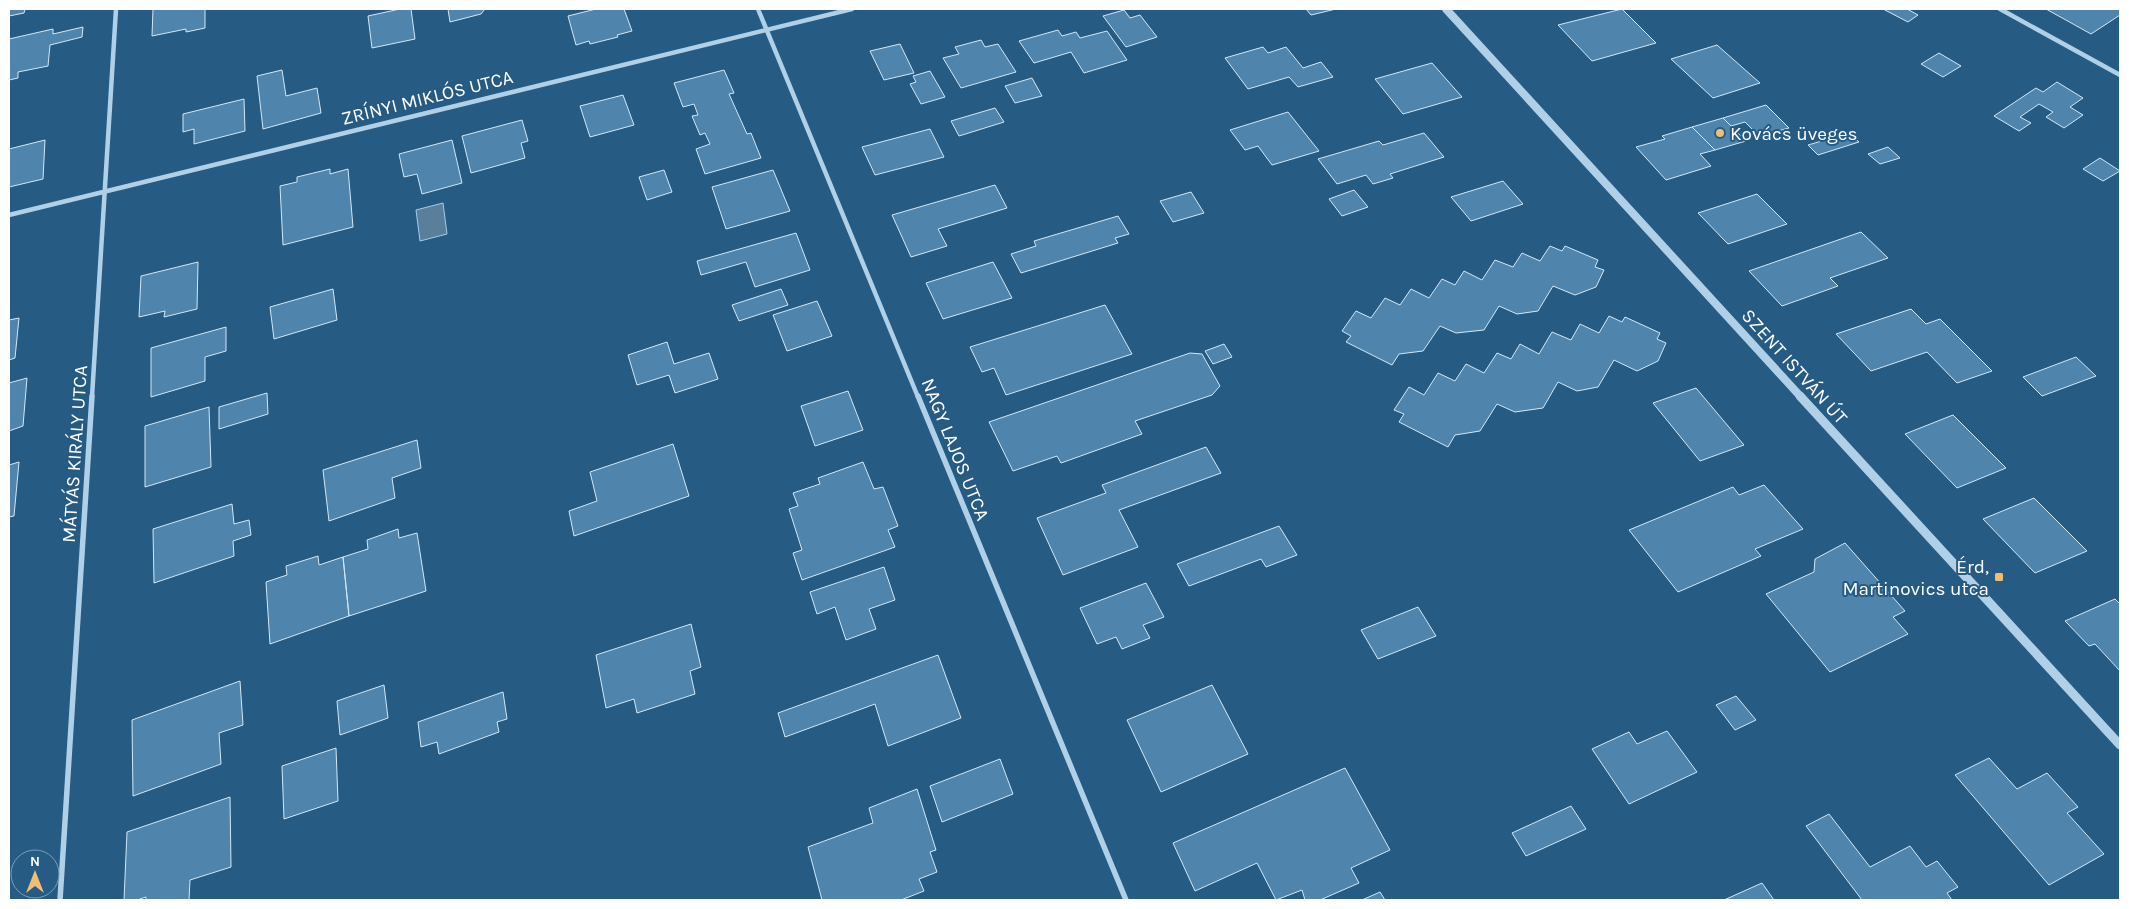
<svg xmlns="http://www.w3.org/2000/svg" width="2129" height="909" viewBox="0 0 2129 909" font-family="Karla,sans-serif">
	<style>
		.water { fill: #597f9b; stroke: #a4cde8 }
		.building { fill: #4f85ac; stroke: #d3e8f6 }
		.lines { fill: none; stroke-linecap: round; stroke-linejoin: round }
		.minor-far1 { stroke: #b0d0e8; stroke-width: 4.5 }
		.minor { stroke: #b0d0e8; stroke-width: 5.5 }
		.tertiary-far1 { stroke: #b0d0e8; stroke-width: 8 }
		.tertiary { stroke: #b0d0e8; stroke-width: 9 }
		.poi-dot { fill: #f0bd75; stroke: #265b84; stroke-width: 2 }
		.labels { text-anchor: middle; stroke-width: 4; stroke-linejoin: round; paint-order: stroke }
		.street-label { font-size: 19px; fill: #fff; stroke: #265b84 }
		.poi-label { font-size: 19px; fill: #fff; stroke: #265b84; text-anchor: start }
	</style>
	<rect width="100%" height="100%" fill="#265b84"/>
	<path class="water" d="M443,203L447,234L420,241L416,210Z"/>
	<path class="building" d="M9,9H25L24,13L9,16Z
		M153,9H205V28L186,32V29L152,36Z
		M400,9H411L415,39L372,48L368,16Z
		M448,9H485L481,14L450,22Z
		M596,9H624L632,31L617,35L618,37L590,44L589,41L576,45L568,16Z
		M1306,9H1336L1311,15Z
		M1622,9L1656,43L1592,61L1558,25Z
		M1883,9H1907L1918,15L1908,22Z
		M2046,9H2120V15L2091,34Z
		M1124,10L1130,18L1140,15L1157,37L1126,47L1103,16Z
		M83,27L82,37L50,45L48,66L18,72V78L9,80V39L53,29V34Z
		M1058,30L1062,36L1076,32L1080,38L1107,31L1127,60L1084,73L1071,52L1034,63L1019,41Z
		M981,40L985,47L998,44L1016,72L961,88L943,58L959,54L955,47Z
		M900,44L914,73L884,80L870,51Z
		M1717,45L1760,83L1713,98L1671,59Z
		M1263,47L1268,53L1286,47L1303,68L1321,62L1333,77L1298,87L1289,77L1248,89L1225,58Z
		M1939,53L1961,66L1943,77L1921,64Z
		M1432,63L1462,97L1403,114L1375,79Z
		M282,70L286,96L317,88L321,113L263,129L257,76Z
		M724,70L734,93L729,94L747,134L751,133L761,158L705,174L696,149L710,144L705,133L700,135L692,116L698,115L694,104L683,107L674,83Z
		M930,71L945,97L921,104L910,84L916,82L913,76Z
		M1032,78L1042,96L1015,103L1005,86Z
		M2057,82L2083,98L2070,107L2083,115L2064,128L2046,117L2053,112L2039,104L2020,117L2031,123L2019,131L1994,116L2036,88L2043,92Z
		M623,95L634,125L590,137L580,106Z
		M244,99L245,131L194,144V129L183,132V114Z
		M1766,105L1789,128L1759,136L1745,122L1731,126L1723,118Z
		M995,108L1004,122L959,136L951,121Z
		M1288,112L1319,151L1272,165L1258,146L1245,150L1230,130Z
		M1723,118L1746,141L1715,150L1692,127Z
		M522,120L528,141L521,143L525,158L471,173L462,136Z
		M1692,127L1715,150L1700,154L1711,166L1666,180L1636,147L1665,139L1662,136Z
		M930,129L944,157L875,175L862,147Z
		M1424,133L1444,157L1390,174L1393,178L1373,184L1366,175L1337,184L1318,159L1379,141L1383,145Z
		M1849,133L1859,142L1818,155L1808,145Z
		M45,140L43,179L9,187V149Z
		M452,140L462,183L422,194L417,174L404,177L399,154Z
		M1888,147L1900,158L1880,164L1868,154Z
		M2100,158L2120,171L2103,181L2083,169Z
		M330,169V174L348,169L353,227L283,245L280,186L297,182V177Z
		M664,170L672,192L647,200L639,177Z
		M773,170L790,211L726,229L712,187Z
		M1503,181L1523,204L1471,221L1451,197Z
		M995,185L1007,208L938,229L947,246L911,257L892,215Z
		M1354,190L1368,207L1342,216L1329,199Z
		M1191,192L1204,213L1173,222L1160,201Z
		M1757,194L1787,224L1728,244L1698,213Z
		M1118,216L1129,234L1115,238L1118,243L1021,273L1011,254L1036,246L1034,241Z
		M1861,232L1888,258L1830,278L1838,286L1782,306L1749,271Z
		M796,233L810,270L755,287L746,262L701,275L697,261Z
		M1550,246L1562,251L1565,246L1598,260L1595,267L1604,270L1596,287L1575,295L1553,286L1538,311L1517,314L1499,306L1484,330L1456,333L1440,326L1423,351L1399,354L1392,365L1346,342L1351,336L1342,331L1356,311L1371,318L1385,298L1400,305L1411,289L1429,298L1442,279L1455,285L1464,271L1482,280L1495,260L1513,267L1522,253L1540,261Z
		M198,262L197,309L164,317L165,311L139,317L141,276Z
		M993,262L1012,298L943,319L926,283Z
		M333,289L337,320L274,339L270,307Z
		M781,289L788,305L739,321L732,305Z
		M817,301L832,336L787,351L773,315Z
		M1105,305L1132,354L1006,395L994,368L982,372L970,347Z
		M1911,309L1926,324L1940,319L1992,371L1957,383L1927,352L1871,371L1836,334Z
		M1609,316L1622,322L1625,317L1660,333L1657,339L1666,343L1658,361L1637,371L1614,360L1598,387L1577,391L1558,382L1543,408L1515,412L1497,404L1480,431L1455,435L1448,447L1399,422L1404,414L1394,410L1409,387L1424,395L1438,373L1455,381L1466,364L1484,373L1497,353L1511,359L1520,344L1539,354L1552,332L1571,340L1580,324L1599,333Z
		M19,318L15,358L9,360V320Z
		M226,327V351L205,357V381L151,397V348Z
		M667,342L674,364L709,353L718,379L675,393L669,375L637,385L628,355Z
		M1224,344L1232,357L1213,364L1205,351Z
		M1190,353L1202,354L1220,386L1212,395L1135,421L1142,434L1061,463L1057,456L1013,471L989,422Z
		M2076,357L2096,376L2042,396L2023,377Z
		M27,378L23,426L9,431V383Z
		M1696,388L1744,445L1700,461L1653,403Z
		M848,391L863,430L815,446L801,406Z
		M267,393L268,414L219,429V407Z
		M209,407L211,467L145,487V426Z
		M1953,415L2006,468L1957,488L1905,434Z
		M417,440L421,468L392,478L395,498L329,521L323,470Z
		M673,444L689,496L574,536L569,511L597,501L590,472Z
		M1206,447L1221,473L1119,510L1138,547L1063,575L1037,518L1106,493L1102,485Z
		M19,462L14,516L9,517V465Z
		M863,462L874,489L883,487L898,526L888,530L895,547L802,580L793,553L802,550L789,509L798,506L793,493L820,484L818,478Z
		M1764,485L1803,529L1755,549L1761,556L1678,592L1629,530L1733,487L1739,495Z
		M2034,498L2087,551L2035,573L1983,519Z
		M232,504L234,524L249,520L251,535L233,541L234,556L154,583L153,529Z
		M1279,526L1297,555L1266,567L1261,559L1189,586L1177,564Z
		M398,529L399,538L417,533L426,591L349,616L343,557L368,549L367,540Z
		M1845,543L1905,611L1893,617L1908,634L1830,672L1766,594L1814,572L1815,559Z
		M318,556L319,565L343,557L349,616L270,644L266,582L287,575L286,566Z
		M884,567L895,600L869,609L876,629L846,640L835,607L817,614L810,592Z
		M1146,583L1164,617L1143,625L1150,638L1122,649L1116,637L1097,644L1080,608Z
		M2115,599L2120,604V671L2095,644L2089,646L2065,621Z
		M1418,607L1436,636L1378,659L1361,630Z
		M691,624L701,667L690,671L695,694L637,713L634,699L606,708L596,655Z
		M938,655L961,718L888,746L875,704L785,737L778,713Z
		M240,681L243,725L219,733L221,764L133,796L132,720Z
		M384,685L388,718L340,735L337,701Z
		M1212,685L1248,754L1161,792L1127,720Z
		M503,692L507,719L497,722L499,732L439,754L437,742L421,747L418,722Z
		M1736,696L1756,720L1735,730L1716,705Z
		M1667,731L1697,772L1629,804L1592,749L1629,732L1637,744Z
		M336,748L338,801L284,819L282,766Z
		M1989,758L2017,789L2047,773L2078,807L2067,813L2104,854L2049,885L1955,775Z
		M1000,759L1013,794L942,822L930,786Z
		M1345,768L1390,850L1351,868L1359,883L1320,900H1305L1302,890L1276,900L1257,863L1195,891L1173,843Z
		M917,789L936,850L930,852L937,872L919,879L924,891L901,900H822L808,847L873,823L869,808Z
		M230,797L231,867L190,880L189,900H146V897L137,900H124L127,832Z
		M1571,806L1586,829L1526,856L1512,833Z
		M1829,814L1870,867L1910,846L1926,867L1937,861L1958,887L1947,893L1952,900H1862L1806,826Z
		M1762,883L1774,900H1724Z
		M1380,892L1385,900H1362Z"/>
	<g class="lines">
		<path class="minor-far1" d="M758,9L918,397
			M2000,9L2120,75
			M9,215L852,9
			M92,397L116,9"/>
		<path class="minor" d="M918,396L1126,900
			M60,900L92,396"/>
		<path class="tertiary-far1" d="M1446,9L1801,397"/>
		<path class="tertiary" d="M1800,396L2120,745"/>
	</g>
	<g class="poi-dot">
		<circle cx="1720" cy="133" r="5"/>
		<rect x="1994" y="572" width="10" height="10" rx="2.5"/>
	</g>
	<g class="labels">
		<g class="street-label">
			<text transform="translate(427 97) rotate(-14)" y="7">ZRÍNYI MIKLÓS UTCA</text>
			<text transform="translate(1795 366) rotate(48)" y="7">SZENT ISTVÁN ÚT</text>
			<text transform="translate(956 449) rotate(68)" y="7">NAGY LAJOS UTCA</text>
			<text transform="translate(74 454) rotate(-86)" y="7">MÁTYÁS KIRÁLY UTCA</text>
		</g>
		<g class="poi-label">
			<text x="1730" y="140">Kovács üveges</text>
			<text x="1989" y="573" text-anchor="end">Érd,<tspan x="1989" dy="22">Martinovics utca</tspan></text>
		</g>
	</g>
	<rect width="2129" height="909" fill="none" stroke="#ffffff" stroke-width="20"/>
	<g transform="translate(35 874)"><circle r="24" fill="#265b84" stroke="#7d9db5"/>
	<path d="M0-4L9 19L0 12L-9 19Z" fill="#f0bd75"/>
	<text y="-8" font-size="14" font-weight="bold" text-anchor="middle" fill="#ffffff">N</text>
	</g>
</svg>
